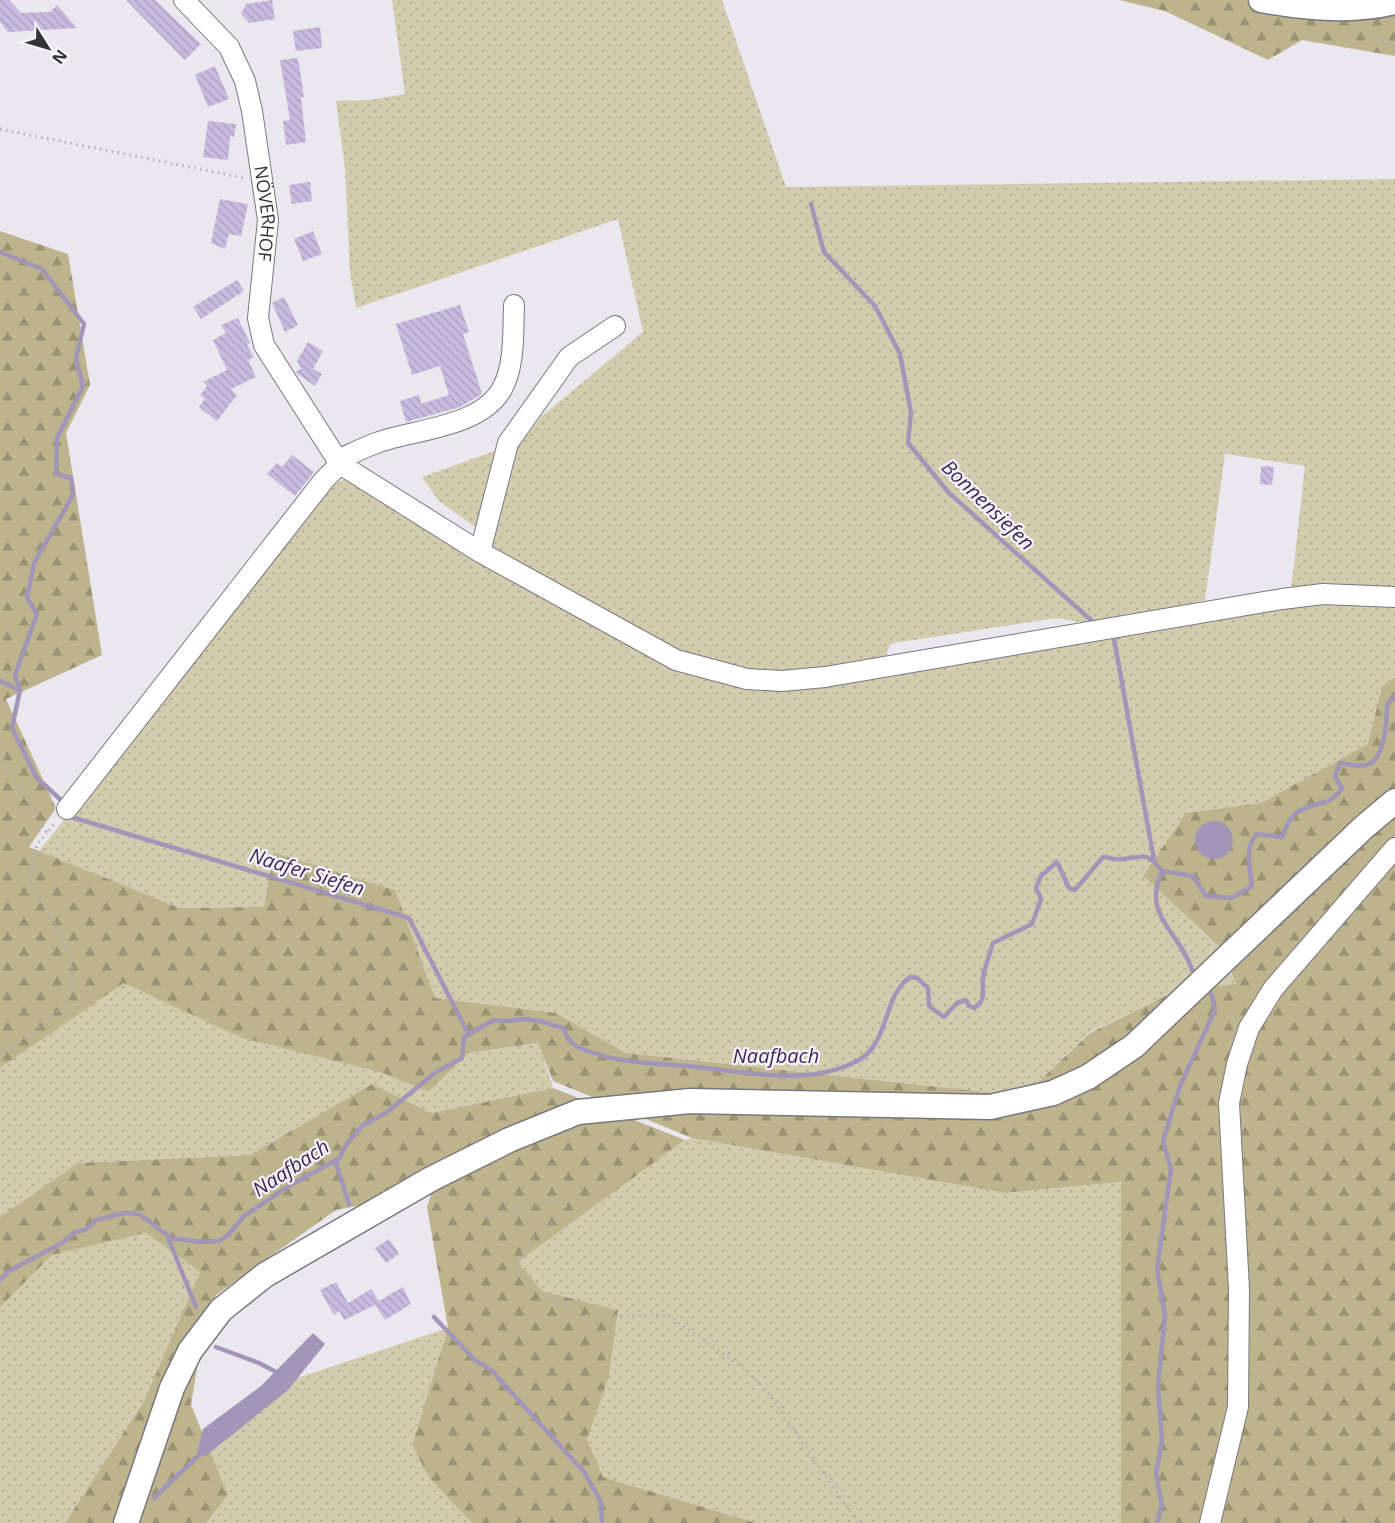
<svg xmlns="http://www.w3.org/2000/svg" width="1395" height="1523" viewBox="0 0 1395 1523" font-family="'Open Sans',sans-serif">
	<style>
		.grass { fill: url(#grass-dots) }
		.forest { fill: url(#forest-firs) }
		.water { fill: #a395b8 }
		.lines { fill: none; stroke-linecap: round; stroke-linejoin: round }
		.stream { stroke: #a395b8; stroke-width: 4.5 }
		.building { fill: url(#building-back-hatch) }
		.minor-casing { stroke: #7a777e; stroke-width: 22 }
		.major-casing { stroke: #7a777e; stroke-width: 27 }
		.path { stroke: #b1afb5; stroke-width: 3; stroke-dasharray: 1.5 4.5; stroke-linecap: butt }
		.minor { stroke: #fff; stroke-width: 20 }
		.major { stroke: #fff; stroke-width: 24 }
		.labels { text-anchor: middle; stroke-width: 4.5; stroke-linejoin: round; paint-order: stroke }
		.street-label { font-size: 18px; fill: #333235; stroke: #f7f4fc }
		.water-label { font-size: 20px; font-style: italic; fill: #3c2756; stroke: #f7f4fc }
	</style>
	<defs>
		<pattern id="grass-dots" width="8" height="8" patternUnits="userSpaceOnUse" patternTransform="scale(1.5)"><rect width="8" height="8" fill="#d3cbae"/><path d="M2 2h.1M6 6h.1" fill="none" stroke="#b6af96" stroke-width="1.8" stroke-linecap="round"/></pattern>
		<pattern id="forest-firs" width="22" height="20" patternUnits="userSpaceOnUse" patternTransform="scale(1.5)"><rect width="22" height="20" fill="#bdb38c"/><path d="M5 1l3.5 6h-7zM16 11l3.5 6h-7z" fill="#9a9273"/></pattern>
		<pattern id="building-back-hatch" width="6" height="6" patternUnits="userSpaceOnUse" patternTransform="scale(1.5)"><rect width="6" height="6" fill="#c8bade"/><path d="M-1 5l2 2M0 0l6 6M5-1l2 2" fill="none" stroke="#aca0bf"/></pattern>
	</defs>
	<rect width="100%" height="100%" fill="#eae7ee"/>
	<path class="grass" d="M392,0H722L786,187L1395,179V592L1291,590L1305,466L1225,454L1205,600L1102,626L1057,618L900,642L890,644L887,653L888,663L786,677L683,657L482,549L511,456L541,417L643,332L618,219L356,308L350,273L345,168L336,101L370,100L405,94Z
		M503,448L481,531L439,501L422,477Z
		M346,478L638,648L756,685L1323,600L1395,601V677L1382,688L1369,744L1261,803L1186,813L1143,876L1222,949L1236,985L1176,991L1090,1032L1023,1096L626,1053L556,1013L435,998L394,890L273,852L264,907L180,908L39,851L331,487Z
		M124,982L242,1038L383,1073L428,1092L469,1053L539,1043L553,1088L431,1113L372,1084L250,1155L78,1163L0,1217V1068Z
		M692,1138L1005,1193L1121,1182V1523H756L603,1477L586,1439L609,1376L618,1310L542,1291L518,1262L685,1140Z
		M146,1233L201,1272L144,1401L65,1523H0V1306L52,1255Z
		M448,1328L412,1445L429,1478L472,1523H206L228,1495L209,1450L279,1384Z"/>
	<path class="forest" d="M1119,0H1395V56L1302,40L1268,60L1165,11Z
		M0,231L68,254L90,385L66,433L102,655L6,699L56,808L29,847L180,908L264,907L273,852L395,890L435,998L556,1013L626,1053L1023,1096L1090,1033L1176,991L1236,984L1222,949L1143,876L1186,813L1261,803L1368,744L1382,687L1395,677V1523H1121V1182L1005,1193L692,1138L553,1081L538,1043L469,1053L428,1092L383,1073L242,1038L124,983L0,1068Z
		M372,1084L431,1113L553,1088L685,1140L518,1262L542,1291L618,1310L609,1376L587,1439L603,1477L756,1523H472L429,1478L412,1445L448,1328L427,1207L432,1192L336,1210L216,1295L203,1332L191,1405L228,1495L206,1523H65L144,1401L200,1272L146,1233L52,1255L0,1307V1217L78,1163L250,1155Z"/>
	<path class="water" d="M1195 840a19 19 0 1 1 38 0a19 19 0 1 1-38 0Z
		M313,1333L325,1344L288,1390L207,1455L196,1458L203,1429L261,1386Z"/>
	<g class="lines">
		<path class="stream" d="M811,204L824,252L875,306L900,354L911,413L908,443L949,493L1091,620
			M0,252L42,269L84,324L76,358L83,386L57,438L56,474L71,478L73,495L34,563L27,598L37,614L15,675L20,690
			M1114,639L1154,860
			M0,681L19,690
			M20,690L12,728L36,777L62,801
			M71,817L409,918L469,1035
			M1162,871C1141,917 1180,931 1192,970
			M335,1160L349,1204
			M167,1235L196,1307
			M0,1280L9,1271L62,1243L75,1232L85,1230L96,1220L124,1213L139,1214L171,1238L200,1242L219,1241L228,1235L244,1216L292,1184L340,1158L345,1146L362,1126L386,1113L436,1072L462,1058L464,1037L494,1020C509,1023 510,1020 523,1019C537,1019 550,1024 563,1028C567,1037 570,1044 580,1048C615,1063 650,1063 687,1066C741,1071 809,1088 859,1060C890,1042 882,997 910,977L917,978L928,988L929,1006L944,1017L957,1003L966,1000L969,1006L974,1008C988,999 981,990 983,977C985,966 990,954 993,943L1032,924L1041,899L1036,888L1041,876L1057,862L1069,888L1075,890L1103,857C1109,858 1117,860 1123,859C1143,857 1147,851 1162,871L1193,876L1206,896L1232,898L1252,886C1250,869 1244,847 1257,834L1282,837C1286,827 1291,814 1301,810C1317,802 1332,805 1342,788L1335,777L1340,763C1349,764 1360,768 1369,764C1385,757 1387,720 1387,705L1395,696
			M434,1317L475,1360L491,1370L584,1472L601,1502L602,1523
			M216,1347L259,1363L278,1373
			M154,1498L200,1454
			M1157,1523L1162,1506L1156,1474L1162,1440L1158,1386L1165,1315L1157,1269L1171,1169L1163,1141L1180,1086L1215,1010L1212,995L1209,991"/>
	</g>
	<path class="building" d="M0,0H9L21,13L50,12L57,5L77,28L8,32L0,22Z
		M126,0H155L201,44L185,60Z
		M272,0L275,19L249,23L241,14L246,4Z
		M320,27L322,48L296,51L293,31Z
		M298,58L304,97H301L306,142L286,145L283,121L290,120L280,60Z
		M215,66L229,99L208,107L195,75Z
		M208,121L236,124L234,137L230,136L228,160L203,157Z
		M310,182L312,201L292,204L289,185Z
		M220,199L248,204L241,236L229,234L225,249L211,243Z
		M313,231L322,254L303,261L294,239Z
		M237,280L244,291L201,319L193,307Z
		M284,297L298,325L285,332L272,303Z
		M460,305L469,332L463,334L482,394L460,407L406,422L400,401L419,395L421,404L449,395L440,366L412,375L396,324Z
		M238,318L250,343L247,345L254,357L248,360L256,377L231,389L237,395L217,421L199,407L205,399L200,395L207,386L203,382L227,370L213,340L226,333L221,325Z
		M308,342L323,351L313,369L322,374L315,386L295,372L301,369L297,361Z
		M292,455L314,472L295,496L267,474L277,463L282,467Z
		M1261,466L1274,467L1272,485L1260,484Z
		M389,1239L399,1254L386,1263L375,1248Z
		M336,1282L348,1303L371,1289L379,1301L403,1287L411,1304L385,1320L375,1305L344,1320L339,1311L334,1315L320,1290Z"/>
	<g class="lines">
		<g class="minor-casing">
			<g id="minor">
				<path id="s1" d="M184,0L229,47L245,81L252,111L268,220L258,318L264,345L340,464L480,552L676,660L747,679L782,681L825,677L1282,599L1323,594L1395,597"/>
				<path d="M337,460C351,454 365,447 379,442C416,429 483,427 503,387C515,364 513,330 514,305"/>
				<path d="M480,552L508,443L569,357L615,326"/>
				<path d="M67,809L324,480L340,464"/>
				<path d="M1210,1523L1238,1407L1239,1289L1229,1103L1237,1064L1249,1028L1273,989L1395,848"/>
			</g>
		</g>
		<g class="major-casing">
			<path id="major" d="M1261,0C1304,8 1352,13 1395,2
				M126,1523L172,1388L190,1351L221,1310L265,1275L431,1179L509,1140L578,1112L690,1101L990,1107L1053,1093L1088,1077L1134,1046L1364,827L1395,801"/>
		</g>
		<path class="path" d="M1357,27L1395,47
			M0,129L245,178
			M0,753L47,833L56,822
			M0,1056C18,1042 39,1029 55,1014C100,973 48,917 29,878L37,844L47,833
			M483,1218L562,1198L567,1210L533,1240L518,1260L520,1276L546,1298L590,1317L668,1315L746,1370L769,1394L858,1523"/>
		<use href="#minor" class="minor"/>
		<use href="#major" class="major"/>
	</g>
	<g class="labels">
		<g class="street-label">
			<text dy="6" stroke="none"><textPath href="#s1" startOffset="237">NÖVERHOF</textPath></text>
		</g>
		<g class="water-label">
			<text transform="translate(988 505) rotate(44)" y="7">Bonnensiefen</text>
			<text transform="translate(307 872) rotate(17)" y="7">Naafer Siefen</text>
			<text x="776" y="1063">Naafbach</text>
			<text transform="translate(291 1168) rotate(-33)" y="7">Naafbach</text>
		</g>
	</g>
	<g transform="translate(48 48) rotate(127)" stroke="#f7f4fc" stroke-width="4.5" paint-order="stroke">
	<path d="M0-4.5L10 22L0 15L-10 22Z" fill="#333235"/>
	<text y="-9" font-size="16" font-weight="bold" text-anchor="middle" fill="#333235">N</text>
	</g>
</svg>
